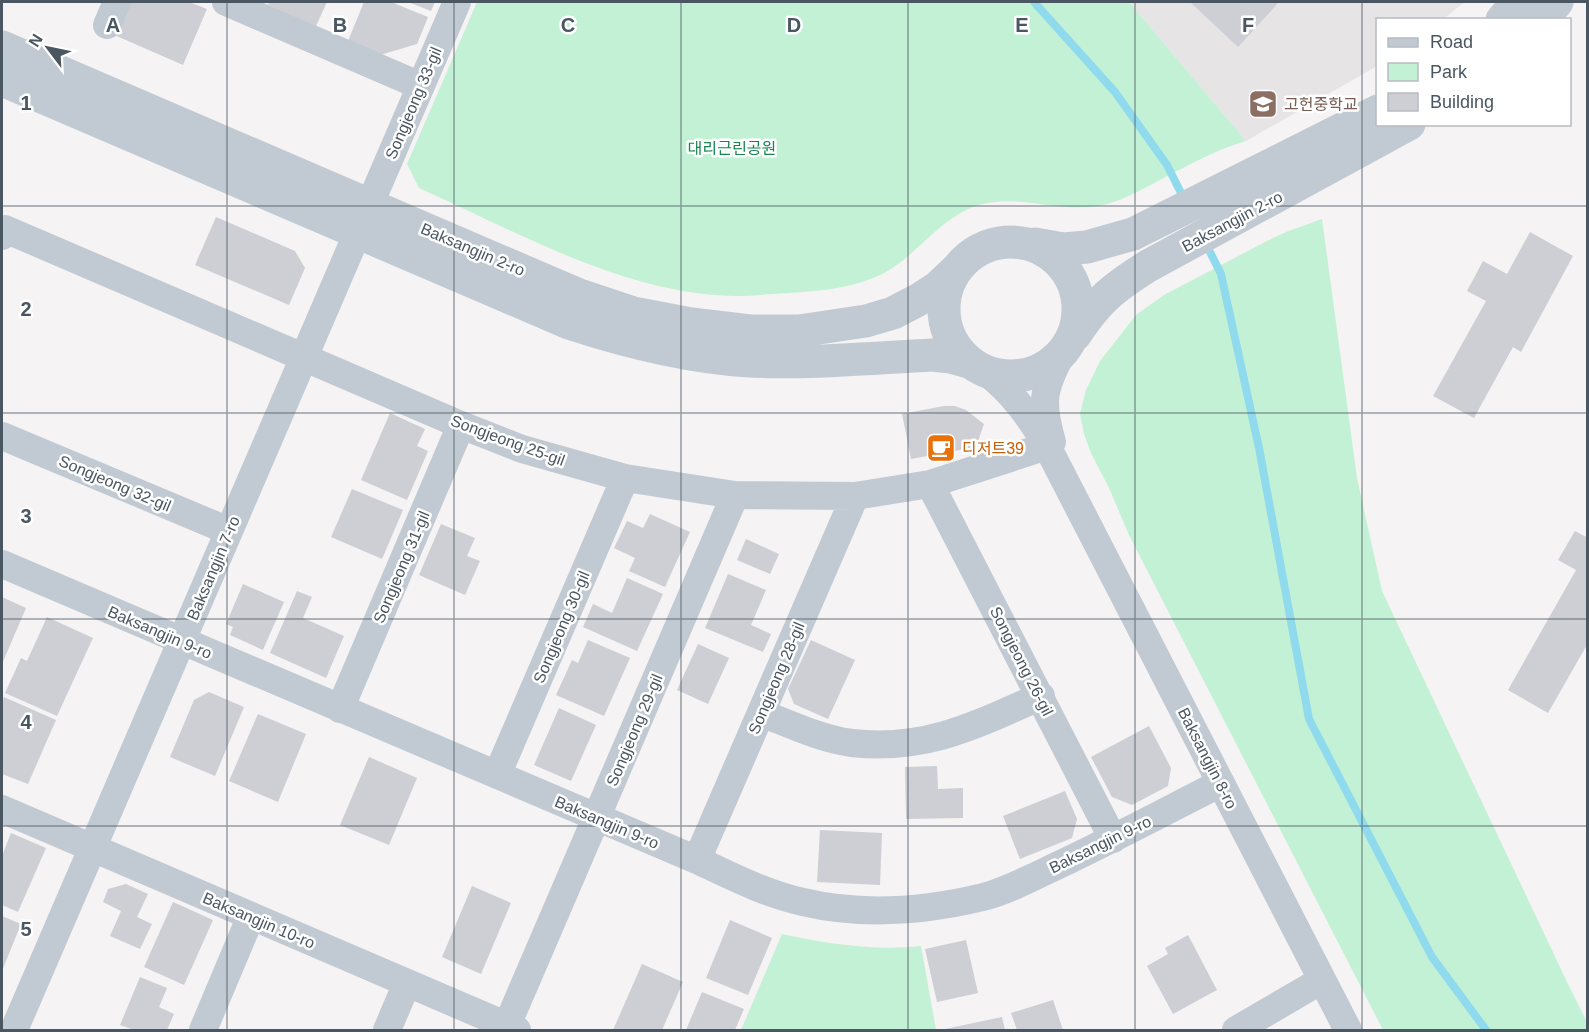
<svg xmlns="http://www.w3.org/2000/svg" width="1589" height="1032" viewBox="0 0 1589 1032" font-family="Arial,'Noto Sans KR',sans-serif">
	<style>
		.education { fill: #e6e4e5 }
		.green { fill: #c3f1d5 }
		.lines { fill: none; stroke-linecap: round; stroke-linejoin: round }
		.stream { stroke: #90daee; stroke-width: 8 }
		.building { fill: #cdcfd5 }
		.minor { stroke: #c1cad2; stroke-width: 28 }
		.tertiary { stroke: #c1cad2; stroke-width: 33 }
		.grid { fill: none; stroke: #4a5661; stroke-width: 1.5; stroke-opacity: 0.55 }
		.labels { text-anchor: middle; stroke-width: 5; stroke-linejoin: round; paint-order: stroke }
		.street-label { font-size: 16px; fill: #4a5661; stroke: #fff }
		.education-label { font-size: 16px; fill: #785e54; stroke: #fff; text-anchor: start }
		.park-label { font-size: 16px; fill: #17864f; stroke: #fff }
		.food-label { font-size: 16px; fill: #c56008; stroke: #fff; text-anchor: start }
		.grid-label { font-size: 20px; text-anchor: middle; font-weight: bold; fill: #4a5661; stroke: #fff; stroke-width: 5; stroke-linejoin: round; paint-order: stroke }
	</style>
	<rect width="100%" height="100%" fill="#f5f3f3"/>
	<path class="education" d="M1129,2H1465L1443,19L1378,20L1377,66L1246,141Z"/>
	<path class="green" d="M477,2H1129L1246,141C1214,150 1186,167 1156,182C1135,193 1113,206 1089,207C1048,210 1007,191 968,209C932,226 910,264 873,278C846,289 818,291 789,293C771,294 752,296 734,296C625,294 517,232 419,188L407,164Z
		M1322,219L1357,478L1382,591L1567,982L1587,1022V1030H1383L1129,535L1109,488L1091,453L1084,434L1080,414L1086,390L1100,361L1136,315L1164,295L1267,241L1286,232Z
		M782,934C828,944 874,951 921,946L936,1030H741Z"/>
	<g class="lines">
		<path class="stream" d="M1034,2L1115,92L1167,165L1185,201
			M1205,242L1221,274L1259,448L1309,719L1432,957L1486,1030"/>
	</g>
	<path class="building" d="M126,2H189L207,9L183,65L112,34Z
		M269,2H327L316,26L268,5Z
		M364,2H391L428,17L417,44L380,55L348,41Z
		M408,2H435L431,11Z
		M1190,2H1279L1238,47Z
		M216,217L295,251L305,268L289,305L195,265Z
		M1530,232L1573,256L1521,352L1513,347L1474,418L1433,396L1486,301L1467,291L1483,261L1507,274Z
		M944,406H955L966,410L984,424L976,447L911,459L902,414Z
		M390,413L425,429L417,446L428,451L407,500L361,480Z
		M352,489L403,510L382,559L331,537Z
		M650,514L690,532L665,587L629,571L635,558L614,548L627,521L643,528Z
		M441,524L475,538L467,556L480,561L465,595L419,575Z
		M1575,531L1588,538V643L1548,713L1508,690L1576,570L1558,560Z
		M746,539L779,554L770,574L737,560Z
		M728,574L766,590L751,625L771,634L763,652L705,628Z
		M627,578L663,594L637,651L583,627L593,604L612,613Z
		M243,584L284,602L263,650L230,635L233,627L226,624Z
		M297,591L312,597L303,618L344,636L326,678L270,653Z
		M2,597L26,608L2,664Z
		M47,617L93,638L57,716L5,693L21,658L27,661Z
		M588,640L630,658L604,716L556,695L572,660L578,663Z
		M811,640L855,660L828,719L794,704L788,689Z
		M698,644L729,658L708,704L677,690Z
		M209,692L244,707L215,776L170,757L194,700Z
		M4,697L56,720L28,784L2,774V702Z
		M559,708L596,725L571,781L534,765Z
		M258,714L306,734L278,802L229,781Z
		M1149,726L1171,768L1168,786L1132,805L1112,797L1091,757Z
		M369,757L417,778L389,845L340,825Z
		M937,766L938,789L963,788V818L906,819L905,767Z
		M1065,791L1077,819L1072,838L1020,859L1003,816Z
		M820,830L882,833L880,885L817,882Z
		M11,833L46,848L18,912L2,905V856Z
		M126,884L148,894L137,917L152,924L140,949L110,936L121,911L103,902L108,889Z
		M472,886L511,903L481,974L442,957Z
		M173,902L213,920L184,985L144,967Z
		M2,916L21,924L2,971Z
		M730,920L772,938L748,995L706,978Z
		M1188,935L1217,990L1173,1014L1147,966L1168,954L1165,948Z
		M966,940L978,993L937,1002L925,949Z
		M642,964L683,982L662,1030H613Z
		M140,977L167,988L159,1007L174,1014L167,1030H134L120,1025Z
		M702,992L744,1009L735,1030H686Z
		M1053,1000L1063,1030H1017L1011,1013Z
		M1002,1017L1005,1030H945V1029Z"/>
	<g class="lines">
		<path class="minor" d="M226,2L421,86
			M107,25L117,2
			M2,236L5,229L461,425L522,449L625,478L735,495L855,496L930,484L1047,446
			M986,372C1013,393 1030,417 1047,446L1348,1030
			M2,436L229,531
			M1052,442C1041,403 1042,391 1061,355
			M930,484L1113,839
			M2,564L697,860C731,876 766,894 803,902C862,916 925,911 983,897C1008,891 1043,872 1067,861C1119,836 1170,809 1221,783
			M340,709L461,425
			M761,713C790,724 821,739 852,743C926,751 976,725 1041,696
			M497,775L625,478
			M2,809L517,1030
			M697,860L855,496
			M14,1030L457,2
			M203,1030L251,916
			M387,1030L407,983
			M505,1030L735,495
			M1236,1030L1322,980"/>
		<path class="tertiary" d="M1502,20L1518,2
			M1541,20L1557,2
			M2,47L579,295L633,313L691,324L750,331H799L866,321L893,313L918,300L938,287L956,270
			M2,80L569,323C627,342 687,357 749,361C809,364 872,358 932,355L951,357L969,362
			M944 309a67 67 0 1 1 134 0a67 67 0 1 1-134 0Z
			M1035,244L1063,249L1087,247L1133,234L1378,111
			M1075,335C1098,300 1113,288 1148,266L1409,124"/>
	</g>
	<path class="grid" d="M227,2V1030M454,2V1030M681,2V1030M908,2V1030M1135,2V1030M1362,2V1030M2,206H1588M2,413H1588M2,619H1588M2,826H1588"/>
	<defs>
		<g id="school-square" transform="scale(1.5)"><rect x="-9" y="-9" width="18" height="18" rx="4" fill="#8d6e63" stroke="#fff"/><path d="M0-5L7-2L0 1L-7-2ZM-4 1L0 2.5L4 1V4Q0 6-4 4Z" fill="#fff"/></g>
		<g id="cafe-square" transform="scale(1.5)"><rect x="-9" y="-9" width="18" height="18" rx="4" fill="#e8710a" stroke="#fff"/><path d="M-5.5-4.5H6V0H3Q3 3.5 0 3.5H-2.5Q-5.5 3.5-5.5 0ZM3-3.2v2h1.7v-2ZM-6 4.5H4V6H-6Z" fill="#fff"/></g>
	</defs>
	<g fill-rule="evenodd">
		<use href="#school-square" x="1263" y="104"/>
		<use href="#cafe-square" x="941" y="448"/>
	</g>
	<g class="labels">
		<g class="street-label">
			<text transform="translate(413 103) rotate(-67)" y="6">Songjeong 33-gil</text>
			<text transform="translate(1232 221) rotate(-28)" y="6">Baksangjin 2-ro</text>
			<text transform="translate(473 249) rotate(23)" y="6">Baksangjin 2-ro</text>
			<text transform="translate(508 440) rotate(20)" y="6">Songjeong 25-gil</text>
			<text transform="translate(115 483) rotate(23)" y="6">Songjeong 32-gil</text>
			<text transform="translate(401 567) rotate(-67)" y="6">Songjeong 31-gil</text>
			<text transform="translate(213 568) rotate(-67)" y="6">Baksangjin 7-ro</text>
			<text transform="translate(561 627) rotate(-67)" y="6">Songjeong 30-gil</text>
			<text transform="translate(160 632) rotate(23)" y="6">Baksangjin 9-ro</text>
			<text transform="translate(1022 661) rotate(63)" y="6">Songjeong 26-gil</text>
			<text transform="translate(776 678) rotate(-67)" y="6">Songjeong 28-gil</text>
			<text transform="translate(634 730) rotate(-67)" y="6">Songjeong 29-gil</text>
			<text transform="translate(1208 758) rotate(63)" y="6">Baksangjin 8-ro</text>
			<text transform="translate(607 822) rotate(23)" y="6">Baksangjin 9-ro</text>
			<text transform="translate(1100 844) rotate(-26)" y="6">Baksangjin 9-ro</text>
			<text transform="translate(259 920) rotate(23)" y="6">Baksangjin 10-ro</text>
		</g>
		<g class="education-label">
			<text x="1284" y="110">고헌중학교</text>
		</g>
		<g class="park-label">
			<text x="732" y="154">대리근린공원</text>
		</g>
		<g class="food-label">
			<text x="962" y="454">디저트39</text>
		</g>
	</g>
	<g class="grid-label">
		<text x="113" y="32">A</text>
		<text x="340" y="32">B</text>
		<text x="568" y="32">C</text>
		<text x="794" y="32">D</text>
		<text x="1022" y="32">E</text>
		<text x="1248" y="32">F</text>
		<text x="26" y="110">1</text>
		<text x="26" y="316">2</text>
		<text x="26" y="523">3</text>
		<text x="26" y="729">4</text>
		<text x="26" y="936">5</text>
	</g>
	<rect width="1589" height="1032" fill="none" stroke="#4a5661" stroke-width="6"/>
	<rect x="1376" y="18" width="195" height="108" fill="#ffffff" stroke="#b7bbc0" stroke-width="1.5"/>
	<rect x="1388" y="38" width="30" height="9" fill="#c1cad2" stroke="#b7bbc0" stroke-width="1.5"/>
	<text x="1430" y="48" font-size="18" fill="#4a5661">Road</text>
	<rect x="1388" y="63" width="30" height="18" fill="#c3f1d5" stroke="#b7bbc0" stroke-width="1.5"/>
	<text x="1430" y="78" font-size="18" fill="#4a5661">Park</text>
	<rect x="1388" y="93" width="30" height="18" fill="#cdcfd5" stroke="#b7bbc0" stroke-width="1.5"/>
	<text x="1430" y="108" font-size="18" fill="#4a5661">Building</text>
	<g transform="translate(48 48) rotate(302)" stroke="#ffffff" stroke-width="4.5" paint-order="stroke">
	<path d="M0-4.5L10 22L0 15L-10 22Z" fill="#4a5661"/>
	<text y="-9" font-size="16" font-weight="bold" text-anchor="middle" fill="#4a5661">N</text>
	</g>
</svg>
